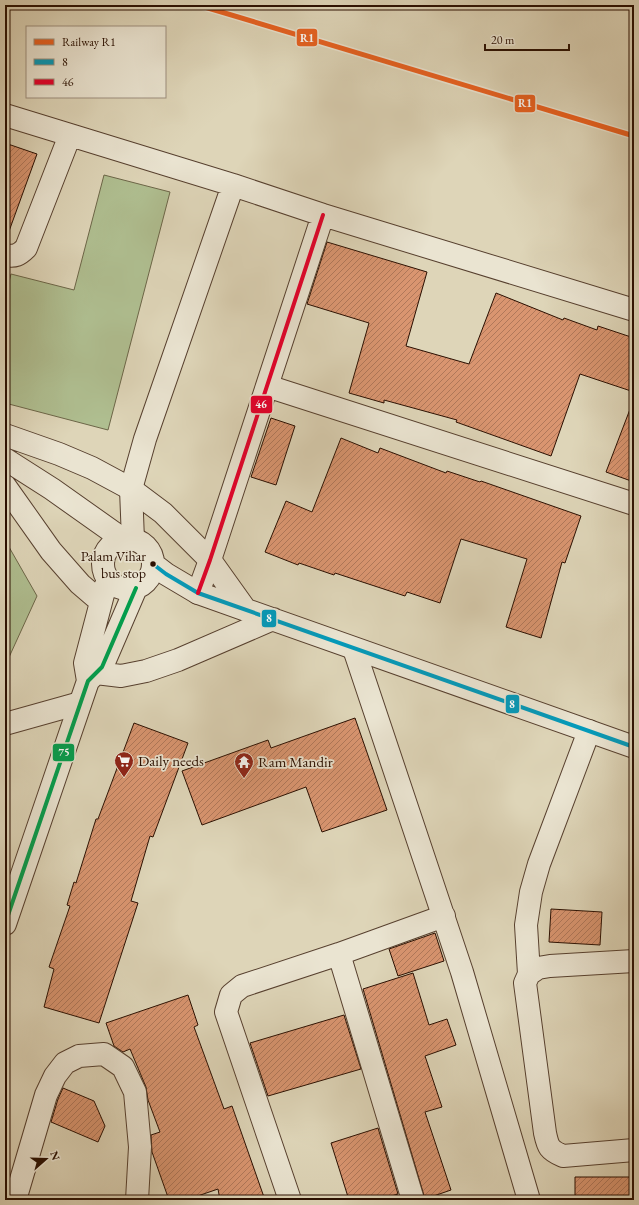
<svg xmlns="http://www.w3.org/2000/svg" width="639" height="1205" viewBox="0 0 639 1205" font-family="'EB Garamond',serif">
	<style>
		.park { fill: #afbe90; stroke: #6c6648 }
		.building { fill: url(#building-hatch); stroke: #2a0f01 }
		.lines { fill: none; stroke-linecap: round; stroke-linejoin: round }
		.minor-casing { stroke: #57402f; stroke-width: 24 }
		.tertiary-casing { stroke: #57402f; stroke-width: 24 }
		.minor { stroke: #eae4d1; stroke-width: 22 }
		.tertiary { stroke: #eae4d1; stroke-width: 22 }
		.bus-1-casing { stroke: #eae4d1; stroke-width: 7 }
		.bus-2-casing { stroke: #eae4d1; stroke-width: 7 }
		.bus-3-casing { stroke: #eae4d1; stroke-width: 7 }
		.bus-1 { stroke: #049aba; stroke-width: 4 }
		.bus-2 { stroke: #e4002b; stroke-width: 4 }
		.bus-3 { stroke: #029e4d; stroke-width: 4 }
		.rail-1-casing { stroke: #eae4d1; stroke-width: 8 }
		.rail-1 { stroke: #e86120; stroke-width: 5 }
		.bus-dot { fill: #2a0f01; stroke: #eae4d1; stroke-width: 1.5 }
		.labels { text-anchor: middle; stroke-width: 3.5; stroke-linejoin: round; paint-order: stroke }
		.bus-label { font-size: 14px; fill: #2a0f01; stroke: #eae4d1; text-anchor: end }
		.poi-label { font-size: 15px; fill: #2a0f01; stroke: #eae4d1; text-anchor: start }
		.line-badge { stroke: #eae4d1; stroke-width: 1.5 }
		.badge-label { font-size: 11px; text-anchor: middle; font-weight: bold; fill: #fff }
	</style>
	<defs>
		<pattern id="building-hatch" width="6" height="6" patternUnits="userSpaceOnUse"><rect width="6" height="6" fill="#d99570"/><path d="M-1 1l2-2M0 6l6-6M5 7l2-2" fill="none" stroke="#b0785a"/></pattern>
	</defs>
	<rect width="100%" height="100%" fill="#ded5b8"/>
	<filter id="stains"><feTurbulence type="fractalNoise" baseFrequency=".005" numOctaves="4"/><feColorMatrix values="0 0 0 0 .2 0 0 0 0 .09 0 0 0 0 .02 0 0 0 .5 -.17"/></filter>
	<radialGradient id="worn" r=".72"><stop offset=".6" stop-color="#630" stop-opacity="0"/><stop offset="1" stop-color="#630" stop-opacity=".3"/></radialGradient>
	<path class="park" d="M104,175L170,192L108,430L5,403V297L11,274L74,290Z
		M5,540L37,596L5,666Z"/>
	<path class="building" d="M5,143L37,154L8,234H5Z
		M327,242L427,272L406,346L469,364L496,293L563,320L564,318L597,330L598,326L634,338V392L580,374L551,456L456,422L457,420L384,400V403L349,393L369,323L307,304Z
		M632,404H634V482L606,472Z
		M271,418L295,426L276,485L251,477Z
		M341,438L378,453L380,448L446,473L447,471L480,482L481,481L581,516L565,563L562,562L541,638L506,627L527,559L461,539L440,603L407,592L405,596L335,573L334,575L299,563L298,565L265,552L286,501L312,512Z
		M355,718L387,810L322,832L306,787L202,825L182,771L268,740L271,748Z
		M134,723L188,743L153,837L150,836L131,901L138,903L99,1023L44,1007L54,969L49,967L70,906L67,905L74,882L76,883L96,819H98Z
		M551,909L602,912L600,945L549,942Z
		M435,933L444,961L398,976L389,949Z
		M413,973L429,1025L447,1019L456,1045L425,1056L442,1107L425,1112L451,1190L425,1199L363,989Z
		M188,995L198,1025L194,1027L224,1109L232,1106L265,1200H220L218,1189L186,1200H169L152,1152L151,1135L160,1132L148,1100L146,1087L130,1049L123,1052L114,1046L106,1023Z
		M344,1015L361,1069L268,1096L250,1043Z
		M63,1088L94,1101L105,1126L98,1142L51,1122L58,1099Z
		M378,1128L398,1194L378,1200H349L331,1143Z
		M575,1177H634V1200H575Z"/>
	<g class="lines">
		<g class="minor-casing">
			<path id="minor" d="M5,115L233,185L323,215L634,310
				M5,255C15,257 19,255 26,248L70,135
				M267,386L634,504
				M133,540L131,489L145,439L233,185
				M198,593L210,560L323,215
				M354,649L462,972L529,1200
				M5,724L80,703
				M589,731L539,864L531,892L526,925L529,974L525,983L545,1133C548,1147 549,1150 563,1156L634,1150
				M339,954L413,1200
				M529,974L538,968L550,966L634,961
				M15,1200L46,1095L55,1076L65,1063L79,1056L104,1054L123,1067L135,1092L140,1147L137,1200
				M290,1200L226,1012L231,995L242,986L339,954L444,916"/>
		</g>
		<g class="tertiary-casing">
			<path id="tertiary" d="M5,435L59,454L92,468L131,489L163,513L210,560L245,609
				M5,459L52,489L124,540
				M5,486L51,551L80,584L101,602
				M103 564a25 25 0 1 1 50 0a25 25 0 1 1-50 0Z
				M153,564L166,574L198,593L634,747
				M96,673L121,676L146,671L178,660L273,619
				M88,681L85,663L105,587
				M5,924L88,681L102,667L136,588"/>
		</g>
		<use href="#minor" class="minor"/>
		<use href="#tertiary" class="tertiary"/>
		<g class="bus-1-casing">
			<path id="bus-1" d="M153,564L166,574L198,593L634,747"/>
		</g>
		<g class="bus-2-casing">
			<path id="bus-2" d="M198,593L210,560L323,215"/>
		</g>
		<g class="bus-3-casing">
			<path id="bus-3" d="M5,924L88,681L102,667L136,588"/>
		</g>
		<use href="#bus-1" class="bus-1"/>
		<use href="#bus-2" class="bus-2"/>
		<use href="#bus-3" class="bus-3"/>
		<g class="rail-1-casing">
			<path id="rail-1" d="M198,5L634,136"/>
		</g>
		<use href="#rail-1" class="rail-1"/>
	</g>
	<defs>
		<g id="supermarket-pin" transform="scale(1)"><path d="M0 17L-7.5 6A9.5 9.5 0 1 1 7.5 6Z" fill="#8f2418" stroke="#eae4d1"/><path d="M-6-5.5h2.5l.6 2H6L4.5 2H-2.5L-4.4-4H-6ZM-1.5 3.2a1.3 1.3 0 1 0 .1 0ZM3 3.2a1.3 1.3 0 1 0 .1 0Z" fill="#fff"/></g>
		<g id="temple-pin" transform="scale(1)"><path d="M0 17L-7.5 6A9.5 9.5 0 1 1 7.5 6Z" fill="#8f2418" stroke="#eae4d1"/><path d="M0-6L5-2H3V0L6.5 2.5H4V6H1.5V3h-3V6H-4V2.5H-6.5L-3 0V-2H-5Z" fill="#fff"/></g>
	</defs>
	<g fill-rule="evenodd">
		<use href="#supermarket-pin" x="124" y="761"/>
		<use href="#temple-pin" x="244" y="762"/>
	</g>
	<circle class="bus-dot" cx="153" cy="564" r="3.5"/>
	<g class="labels">
		<g class="bus-label">
			<text x="146" y="561">Palam Vihar<tspan x="146" dy="17">bus stop</tspan></text>
		</g>
		<g class="poi-label">
			<text x="138" y="766">Daily needs</text>
			<text x="258" y="767">Ram Mandir</text>
		</g>
	</g>
	<g class="line-badge">
		<rect x="296" y="28" width="22" height="19" rx="4" fill="#e86120"/>
		<rect x="514" y="94" width="22" height="19" rx="4" fill="#e86120"/>
		<rect x="250" y="395" width="23" height="19" rx="4" fill="#e4002b"/>
		<rect x="261" y="609" width="16" height="19" rx="4" fill="#049aba"/>
		<rect x="505" y="694" width="15" height="20" rx="4" fill="#049aba"/>
		<rect x="52" y="743" width="23" height="19" rx="4" fill="#029e4d"/>
	</g>
	<g class="badge-label">
		<text x="307" y="42">R1</text>
		<text x="525" y="107">R1</text>
		<text x="261" y="408">46</text>
		<text x="269" y="622">8</text>
		<text x="512" y="708">8</text>
		<text x="64" y="756">75</text>
	</g>
	<rect width="639" height="1205" fill="none" stroke="#ded5b8" stroke-width="20"/>
	<rect x="6" y="6" width="627" height="1193" fill="none" stroke="#2a0f01" stroke-width="2"/>
	<rect x="10" y="10" width="619" height="1185" fill="none" stroke="#2a0f01"/>
	<rect x="26" y="26" width="140" height="72" fill="#eae4d1" stroke="#9d8f7e"/>
	<rect x="34" y="39" width="20" height="6" fill="#e86120" stroke="#9d8f7e"/>
	<text x="62" y="46" font-size="12" fill="#2a0f01">Railway R1</text>
	<rect x="34" y="59" width="20" height="6" fill="#049aba" stroke="#9d8f7e"/>
	<text x="62" y="66" font-size="12" fill="#2a0f01">8</text>
	<rect x="34" y="79" width="20" height="6" fill="#e4002b" stroke="#9d8f7e"/>
	<text x="62" y="86" font-size="12" fill="#2a0f01">46</text>
	<g transform="translate(46 1159) rotate(70)" stroke="#eae4d1" stroke-width="3" paint-order="stroke">
	<path d="M0-3L7 15L0 10L-7 15Z" fill="#2a0f01"/>
	<text y="-6" font-size="11" font-weight="bold" text-anchor="middle" fill="#2a0f01">N</text>
	</g>
	<path d="M485 44v6h84v-6" fill="none" stroke="#2a0f01" stroke-width="2"/>
	<text x="491" y="44" font-size="12" fill="#2a0f01" stroke="#eae4d1" stroke-width="3" paint-order="stroke">20 m</text>
	<rect width="100%" height="100%" filter="url(#stains)"/>
	<rect width="100%" height="100%" fill="url(#worn)"/>
</svg>
